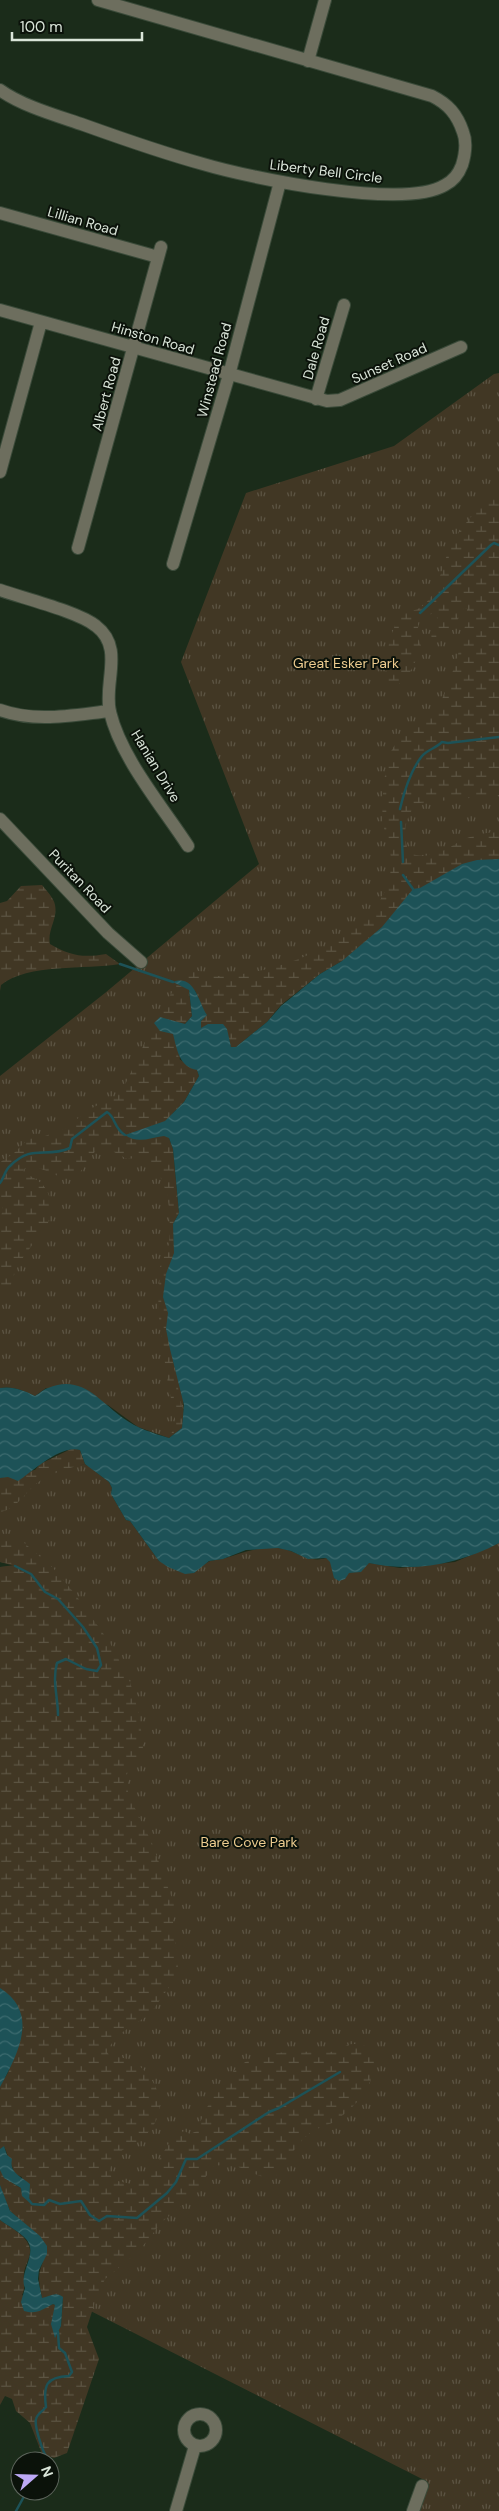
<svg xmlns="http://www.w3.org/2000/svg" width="499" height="2511" viewBox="0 0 499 2511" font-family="'DM Sans',sans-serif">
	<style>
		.grass { fill: url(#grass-tufts) }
		.wetland { fill: url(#wetland-marsh) }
		.water { fill: url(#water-waves) }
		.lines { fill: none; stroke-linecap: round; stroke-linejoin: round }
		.stream { stroke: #1d5257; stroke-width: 2.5 }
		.minor-casing { stroke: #3a4a39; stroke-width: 14 }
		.minor { stroke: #6d6e5e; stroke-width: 12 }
		.labels { text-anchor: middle; stroke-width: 4; stroke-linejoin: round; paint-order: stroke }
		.street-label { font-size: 14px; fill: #dae5d9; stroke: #0b120a }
		.park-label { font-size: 14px; fill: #edcc8f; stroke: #0b120a }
	</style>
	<defs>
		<pattern id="grass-tufts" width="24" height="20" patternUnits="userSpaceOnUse" patternTransform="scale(1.25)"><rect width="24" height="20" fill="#413724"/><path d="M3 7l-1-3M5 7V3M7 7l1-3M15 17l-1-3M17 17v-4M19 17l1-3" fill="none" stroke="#5c5443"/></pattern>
		<pattern id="wetland-marsh" width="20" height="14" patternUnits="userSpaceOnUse" patternTransform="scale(1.25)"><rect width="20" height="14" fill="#413724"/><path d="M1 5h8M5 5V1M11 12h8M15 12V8" fill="none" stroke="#5c5443"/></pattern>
		<pattern id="water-waves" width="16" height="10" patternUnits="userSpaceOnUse" patternTransform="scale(1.25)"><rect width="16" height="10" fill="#1d5257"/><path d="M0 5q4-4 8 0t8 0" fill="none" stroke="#3d6b6f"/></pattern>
	</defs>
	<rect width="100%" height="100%" fill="#1b2c1a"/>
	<path class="grass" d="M499,373V859L495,860L342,961L189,990L169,1138L184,1417L169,1438L138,1427L108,1405L46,1388L35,1396C23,1390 13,1386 0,1388V1076L105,993L259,864L181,662L246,493L394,446L494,374Z
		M85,1464L109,1482L112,1488L111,1494L126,1520L130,1521L159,1561L194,1573C199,1569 205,1563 210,1561C213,1560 218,1560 222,1559C241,1554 256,1546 278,1548C295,1549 308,1564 326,1558L349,1573L369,1563L400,1568L455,1562L499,1543V2511H417L428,2482L63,2297L5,2199L0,2185V2170L29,2201L30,2184L4,2146L0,2149V2087L8,2073L23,2029L0,1988V1567L15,1566L0,1562V1478L35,1470Z"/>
	<path class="wetland" d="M499,488V795L420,803C404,813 402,836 409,853C427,860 442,852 457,843C468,836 486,832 499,832V859L414,890L382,927L342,961L320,974L281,1005L267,1022L236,1047H231L229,1039L200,1029L201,1021L206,1015C195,997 201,987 178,980L192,970C201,970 209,976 218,976C277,976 394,933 391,861C391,849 386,839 384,828C380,811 384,769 390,754C399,732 424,724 438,706C448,694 468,626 467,609L464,608L450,634L433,644L430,641L438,616L434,613C416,619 415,630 421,646C416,661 406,691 387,685C382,677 386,669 391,662L388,646L399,613C406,610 415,612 421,607C439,595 441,566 450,548C462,524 480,506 499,488Z
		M42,885C46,890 54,898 55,905C58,919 47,930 50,944C71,956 83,958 106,954L120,964C85,970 28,963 1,985L0,991V903L7,901L21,886Z
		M176,984L189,990L192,1016L185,1024L160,1017Z
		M154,1023L160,1031L173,1034L179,1059L197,1070L199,1076L184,1102L165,1121L129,1133L143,1141L164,1136L169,1138L173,1149L179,1213L173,1224L174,1253L166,1274L163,1297L168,1313L166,1329L184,1417L182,1428L169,1438L176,1424L167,1378L158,1311L160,1267L169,1244L170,1214L167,1194L158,1171L148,1160L136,1158L127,1159L103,1146C87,1153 86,1174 70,1178C57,1180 40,1163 25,1168L23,1172C28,1175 33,1177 37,1180C52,1190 53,1208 48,1223L17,1266L11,1285L0,1292V1219L3,1209L0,1202V1162L13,1154L28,1139L45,1136L66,1128L88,1110L116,1096L124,1087Z
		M73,1448L80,1450L85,1464C69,1468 54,1472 40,1481C26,1490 18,1509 0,1512V1478L8,1477L13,1480L35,1470L40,1464Z
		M0,1536L14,1541H22L53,1568L75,1594L110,1643L130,1682L139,1713L143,1747L139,1760L132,1765L127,1774L128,1794L152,1843L175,1907L173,1922L178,1966L172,1983L150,2014L118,2035L107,2050L109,2056C128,2057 140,2063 151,2079C165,2100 162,2120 143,2138C137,2144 127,2146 120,2152C114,2156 111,2165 109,2172L113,2180L131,2184L143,2179L157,2163L172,2138L184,2131L190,2134L197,2131C206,2105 227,2066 257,2057C279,2050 306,2052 329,2052C338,2052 345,2044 353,2044C383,2043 375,2075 365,2092C358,2103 343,2116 332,2123C325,2126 317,2128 311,2132C295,2144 286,2165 273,2179C248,2176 244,2161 214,2166L187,2201L162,2222L138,2252L105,2279L97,2296L87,2327L99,2359L67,2453L54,2458L42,2454L30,2423L16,2411L12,2399L5,2396L0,2405V2220C11,2228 32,2238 30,2253C29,2260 25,2266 24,2272C23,2281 26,2287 22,2295L48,2306L53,2304L55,2305V2337L61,2326L63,2298H42C38,2278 37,2273 47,2254L29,2226L10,2211L0,2185L2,2170L8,2181L21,2188L22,2196V2177L15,2174L4,2146L0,2149C0,2133 0,2100 0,2087C1,2082 6,2077 8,2073C23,2042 35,2010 0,1988V1567L15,1565L0,1562Z"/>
	<path class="water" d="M499,859V1543C459,1564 414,1573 369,1563L361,1572L349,1573L345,1579L339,1581L334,1578L330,1562L326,1558L308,1559L291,1551L278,1548L246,1550L223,1559L209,1561L194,1573L185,1574L168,1567L159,1561L130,1521L126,1520L111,1494L112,1488L109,1482L85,1464L80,1450C61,1444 33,1471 18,1481L8,1477L0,1478V1388C13,1386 23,1390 35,1396C40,1393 44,1389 48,1388C82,1374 99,1401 123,1418C137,1428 152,1433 169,1438L182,1428L184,1405L170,1349L166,1329L168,1313L163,1297L166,1274L174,1253L173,1224L179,1213L173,1149L169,1138L164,1136C150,1138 137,1144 125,1135L165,1121L184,1102L199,1076L197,1070C179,1067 177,1049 173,1034L160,1031L154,1023L160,1017L185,1024L192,1016L189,990L173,982C195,974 198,1002 207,1015L201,1021V1028L208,1024H223L227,1029L231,1047H236L267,1022L281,1006L320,974L342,961L382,927L413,889L420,888L462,864L477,860Z
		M0,1988C40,2013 18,2054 0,2087Z
		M4,2146L7,2155L12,2159C9,2173 21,2176 30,2184L29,2202L22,2196L21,2188L4,2178L0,2170V2149Z
		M0,2185L10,2211L40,2236L47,2246V2254L39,2270L38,2279L42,2298C50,2296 56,2291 63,2297L61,2326L55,2338L51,2324L55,2305L53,2304C43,2309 37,2315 24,2311L21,2302L25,2288C18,2273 39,2253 26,2239C20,2232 8,2226 0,2220Z"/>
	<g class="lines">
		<path class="stream" d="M420,613L491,545L494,543L499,545
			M400,809C404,792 410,771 422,756C427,750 436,748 442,742L448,743L499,737
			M401,822L403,862
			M403,875L413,889
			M120,964L173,982
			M0,1183C4,1178 5,1170 10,1166C33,1143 45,1159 70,1148L72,1139L107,1112C115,1116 114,1129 125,1135
			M15,1566L31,1574L45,1592L58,1599L83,1627L97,1648L101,1665L97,1671L86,1669L66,1659L57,1663C52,1681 58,1697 58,1715
			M28,2199L32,2204L44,2205L49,2200L60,2204L81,2201L90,2215L99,2221L107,2216L137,2218L167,2193L176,2182L186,2159H197L269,2112L279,2108L340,2072
			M49,2461C44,2456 34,2427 36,2419C37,2414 43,2411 46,2407C43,2385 46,2377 69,2376L72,2372L65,2353L59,2348L58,2332
			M16,2511L27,2491"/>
		<g class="minor-casing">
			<path id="minor" d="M308,61L325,0
				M0,90C22,106 58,116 84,125C123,139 163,153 203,164C250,178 404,210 445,185C453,181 459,173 462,165C465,155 467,142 463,132C457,114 448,104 432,96L98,0
				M0,213L158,257
				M0,310L327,401L340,400L461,347
				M316,399L344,305
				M0,472L41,322
				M78,548L161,247
				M173,564L229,375L280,182
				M0,590C23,598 79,612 96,626C125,648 103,683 110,712C121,758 162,806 188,846
				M0,710C36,723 73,715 110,711
				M0,819L108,933L141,962
				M184 2430a16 16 0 1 1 32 0a16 16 0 1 1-32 0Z
				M176,2511L195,2446
				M413,2511L422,2486"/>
		</g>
		<use href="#minor" class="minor"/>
	</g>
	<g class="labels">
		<g class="street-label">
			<text transform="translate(326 171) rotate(7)" y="5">Liberty Bell Circle</text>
			<text transform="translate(83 221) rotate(16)" y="5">Lillian Road</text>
			<text transform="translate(153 338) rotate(16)" y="5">Hinston Road</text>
			<text transform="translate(316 348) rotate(-74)" y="5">Dale Road</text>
			<text transform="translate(389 363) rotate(-24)" y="5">Sunset Road</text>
			<text transform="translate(214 370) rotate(-75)" y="5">Winstead Road</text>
			<text transform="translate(106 394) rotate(-75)" y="5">Albert Road</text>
			<text transform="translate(156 766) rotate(59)" y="5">Hanian Drive</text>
			<text transform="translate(80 881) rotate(46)" y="5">Puritan Road</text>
		</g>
		<g class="park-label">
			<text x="346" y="668">Great Esker Park</text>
			<text x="249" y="1847">Bare Cove Park</text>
		</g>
	</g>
	<g transform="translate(35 2476) rotate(70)"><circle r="24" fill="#0b120a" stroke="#5e665d"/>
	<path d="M0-4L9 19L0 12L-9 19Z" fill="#bda9f5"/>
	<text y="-8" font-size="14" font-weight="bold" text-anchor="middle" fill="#dae5d9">N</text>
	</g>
	<path d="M12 32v8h130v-8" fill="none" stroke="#dae5d9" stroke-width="2.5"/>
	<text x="20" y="32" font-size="15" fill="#dae5d9" stroke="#0b120a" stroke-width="4" paint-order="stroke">100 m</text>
</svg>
